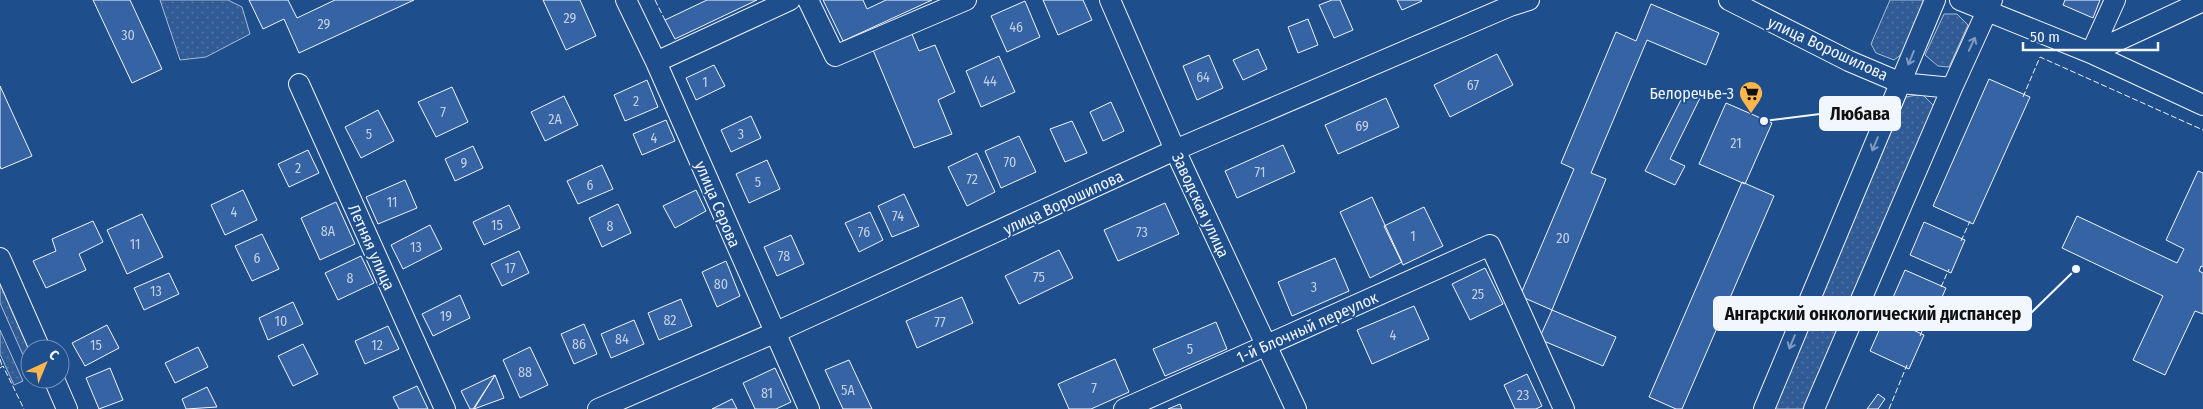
<svg xmlns="http://www.w3.org/2000/svg" width="2203" height="409" viewBox="0 0 2203 409" font-family="'Fira Sans Condensed',sans-serif">
	<style>
		.grass { fill: url(#grass-dots); stroke: #a8bbd7 }
		.building { fill: #3563a3; stroke: #f2f6ff }
		.lines { fill: none; stroke-linecap: round; stroke-linejoin: round }
		.minor-casing { stroke: #f2f6ff; stroke-width: 22 }
		.minor { stroke: #1f4e8c; stroke-width: 20 }
		.fence { stroke: #f2f6ff; stroke-width: 1; stroke-dasharray: 6 2.5; stroke-linecap: butt }
		.oneway { stroke: #7e9ac0 }
		.labels { text-anchor: middle; stroke-width: 4; stroke-linejoin: round; paint-order: stroke }
		.number-label { font-size: 14px; fill: #c3d1e8 }
		.street-label { font-size: 16px; fill: #f2f6ff; stroke: #1f4e8c }
		.poi-label { font-size: 16px; fill: #f2f6ff; stroke: #1f4e8c; text-anchor: end }
		.leader { fill: none; stroke: #f2f6ff; stroke-width: 2 }
		.callout-dot { fill: #f2f6ff; stroke: #1f4e8c; stroke-width: 2 }
		.callout { fill: #f2f6ff; stroke: #f2f6ff; stroke-width: 2 }
		.callout-label { font-size: 18px; text-anchor: middle; font-weight: bold; fill: #111 }
	</style>
	<defs>
		<pattern id="grass-dots" width="8" height="8" patternUnits="userSpaceOnUse" patternTransform="scale(1.25)"><rect width="8" height="8" fill="#305b95"/><path d="M2 2h.1M6 6h.1" fill="none" stroke="#4e73a5" stroke-width="1.8" stroke-linecap="round"/></pattern>
	</defs>
	<rect width="100%" height="100%" fill="#1f4e8c"/>
	<path class="grass" d="M160,0H228L242,7L250,34L206,57L180,60Z
		M1890,0H1925L1902,54L1894,60L1876,53L1871,44Z
		M1944,14H1957L1968,25L1949,67L1938,66L1925,55Z
		M1922,94L1934,106L1806,409H1773L1906,97Z
		M0,279L30,349V371L0,303Z
		M0,330L23,381L14,385L0,354Z"/>
	<path class="building" d="M93,0H130L162,69L132,83Z
		M249,0H288L297,18L335,0H414L299,53L284,19L263,29Z
		M543,0H580L596,36L566,50Z
		M707,0H757L675,39L665,20Z
		M823,0H863L867,9L886,0H932L843,41Z
		M1043,0H1083L1092,20L1058,35Z
		M1332,0H1340L1353,30L1334,38L1319,5Z
		M1397,0H1421L1422,1L1402,10Z
		M2065,0H2100L2093,18L2063,5Z
		M1025,1L1040,37L1007,52L991,16Z
		M1651,4L1719,33L1706,65L1647,40L1591,173L1606,179L1552,310L1616,337L1603,366L1539,339L1552,310L1520,296L1574,169L1561,163L1616,32L1636,41Z
		M1308,19L1318,45L1298,53L1288,27Z
		M912,34L919,51L935,45L955,92L938,100L952,134L914,148L873,50Z
		M1258,49L1267,69L1243,80L1233,60Z
		M1497,54L1513,85L1450,117L1434,85Z
		M1209,55L1223,88L1197,100L1183,66Z
		M999,56L1015,92L981,107L966,71Z
		M714,65L725,86L696,100L686,78Z
		M1989,79L2030,97L1973,224L1933,206Z
		M647,80L658,107L625,121L614,95Z
		M0,86L32,156L1,169L0,166Z
		M452,87L468,122L436,137L418,102Z
		M1685,92L1700,98L1670,159L1685,166L1675,185L1645,171Z
		M564,96L578,125L545,141L531,112Z
		M1386,98L1399,127L1338,154L1325,125Z
		M1111,102L1124,131L1103,141L1090,112Z
		M1726,103L1772,123L1745,184L1699,164Z
		M378,110L394,141L361,158L345,127Z
		M751,116L761,138L731,152L721,130Z
		M666,120L675,141L642,155L633,134Z
		M1072,121L1087,153L1065,162L1050,129Z
		M1019,136L1036,172L1001,188L985,151Z
		M1283,145L1295,172L1237,198L1225,171Z
		M473,146L483,168L455,181L445,159Z
		M308,150L319,173L289,187L278,164Z
		M977,153L995,192L967,206L948,167Z
		M767,160L780,189L749,203L736,174Z
		M602,165L613,189L578,204L567,181Z
		M2198,171L2203,173V267L2201,266L2199,271L2203,273V314L2195,311L2165,375L2133,360L2163,296L2062,248L2077,216L2177,263L2184,249L2166,240Z
		M405,180L417,208L378,224L366,197Z
		M1742,182L1774,196L1682,409H1676L1649,397Z
		M243,190L257,220L225,235L211,205Z
		M696,190L706,211L675,228L663,206Z
		M904,194L919,226L892,237L878,206Z
		M1372,197L1402,262L1370,278L1340,212Z
		M336,202L355,244L320,260L301,218Z
		M1165,203L1179,234L1118,261L1104,230Z
		M618,204L631,233L602,247L589,218Z
		M509,205L520,228L484,245L473,222Z
		M1424,207L1443,246L1403,265L1384,226Z
		M870,212L883,240L859,252L845,223Z
		M142,214L163,257L127,274L107,230Z
		M93,221L103,242L79,254L86,270L46,288L33,261L56,251L52,239Z
		M1924,222L1965,240L1951,273L1910,255Z
		M430,225L442,249L403,269L391,245Z
		M262,234L279,269L252,281L235,246Z
		M791,235L804,264L777,276L764,247Z
		M1059,250L1073,278L1019,304L1005,276Z
		M519,251L529,273L502,286L491,264Z
		M361,256L374,283L338,300L325,273Z
		M1335,258L1349,291L1292,316L1278,282Z
		M726,261L740,296L717,307L702,272Z
		M1485,268L1503,304L1470,320L1452,284Z
		M1905,270L1946,288L1932,320L1891,302Z
		M169,273L179,294L144,310L134,288Z
		M460,295L470,318L433,336L422,314Z
		M962,297L973,323L917,348L906,321Z
		M681,299L692,326L659,340L648,313Z
		M293,302L303,324L268,340L259,318Z
		M1414,306L1429,339L1372,364L1357,330Z
		M1885,317L1924,335L1909,369L1870,351Z
		M634,320L644,344L611,358L601,334Z
		M1216,322L1227,349L1165,376L1153,349Z
		M584,324L597,354L574,364L561,334Z
		M107,325L119,348L85,366L72,343Z
		M388,326L399,349L365,364L355,341Z
		M303,344L318,374L293,386L278,356Z
		M198,347L208,367L175,383L165,363Z
		M530,347L548,385L520,398L503,360Z
		M1115,359L1129,392L1091,409H1069L1058,384Z
		M849,360L872,409H843L825,370Z
		M110,368L123,400L99,409L86,378Z
		M775,368L791,402L776,409H755L743,383Z
		M1527,374L1542,406L1536,409H1515L1504,385Z
		M495,375L473,409H470L461,391Z
		M495,375L504,398L474,409Z
		M417,386L428,409H399L393,397Z
		M207,387L217,407L186,409L182,399Z
		M1878,394L1885,399L1878,409H1867Z
		M732,399L737,409H712Z
		M1180,404L1182,409H1168Z"/>
	<g class="lines">
		<g class="minor-casing">
			<path id="minor" d="M626,0L656,62L809,409
				M808,0L835,56L966,0
				M1110,0L1175,150L1296,409
				M1729,0L1849,61L1901,83L1952,88
				M1960,0L2091,53L2203,105
				M2091,53L2203,1
				M2091,53L2115,0
				M656,62L790,0
				M299,84L445,409
				M0,258L40,349
				M54,379L67,409
				M598,409L774,333L1175,150L1510,6L1529,0
				M1124,409L1490,245L1564,409
				M1764,409L1935,0
				M1814,409L1952,88L1992,0"/>
		</g>
		<use href="#minor" class="minor"/>
		<path class="fence" d="M655,0L665,20
			M2023,97L2040,57L2203,130
			M1961,241L1970,221
			M1941,287L1949,269
			M1920,336L1929,315
			M0,359L2,366
			M0,368L3,366L24,409
			M1889,409L1907,365"/>
	</g>
	<defs><path id="oneway-shaft" d="M-6 0H5M1.5-3L5.5 0L1.5 3" fill="none" stroke-width="1.6" stroke-linecap="round" stroke-linejoin="round" transform="scale(1.25)"/></defs>
	<g class="oneway">
		<use href="#oneway-shaft" transform="translate(1972 44) rotate(-65)"/>
		<use href="#oneway-shaft" transform="translate(1911 58) rotate(112)"/>
		<use href="#oneway-shaft" transform="translate(1875 144) rotate(113)"/>
		<use href="#oneway-shaft" transform="translate(1792 342) rotate(113)"/>
	</g>
	<defs>
		<g id="supermarket-pin" transform="scale(1.25)"><path d="M0 17L-7.5 6A9.5 9.5 0 1 1 7.5 6Z" fill="#ffb74d" stroke="#1f4e8c"/><path d="M-6-5.5h2.5l.6 2H6L4.5 2H-2.5L-4.4-4H-6ZM-1.5 3.2a1.3 1.3 0 1 0 .1 0ZM3 3.2a1.3 1.3 0 1 0 .1 0Z" fill="#111"/></g>
	</defs>
	<g fill-rule="evenodd">
		<use href="#supermarket-pin" x="1751" y="93"/>
	</g>
	<g class="labels">
		<g class="number-label">
			<text x="570" y="23">29</text>
			<text x="324" y="29">29</text>
			<text x="1016" y="32">46</text>
			<text x="128" y="40">30</text>
			<text x="1203" y="82">64</text>
			<text x="990" y="86">44</text>
			<text x="705" y="87">1</text>
			<text x="1473" y="90">67</text>
			<text x="636" y="106">2</text>
			<text x="443" y="117">7</text>
			<text x="555" y="124">2А</text>
			<text x="1362" y="131">69</text>
			<text x="369" y="139">5</text>
			<text x="741" y="139">3</text>
			<text x="654" y="143">4</text>
			<text x="1736" y="148">21</text>
			<text x="1010" y="167">70</text>
			<text x="464" y="168">9</text>
			<text x="298" y="173">2</text>
			<text x="1260" y="177">71</text>
			<text x="972" y="184">72</text>
			<text x="758" y="187">5</text>
			<text x="590" y="190">6</text>
			<text x="392" y="207">11</text>
			<text x="234" y="217">4</text>
			<text x="898" y="221">74</text>
			<text x="497" y="230">15</text>
			<text x="610" y="231">8</text>
			<text x="328" y="236">8А</text>
			<text x="864" y="237">76</text>
			<text x="1142" y="237">73</text>
			<text x="1413" y="241">1</text>
			<text x="1563" y="243">20</text>
			<text x="135" y="249">11</text>
			<text x="416" y="252">13</text>
			<text x="784" y="261">78</text>
			<text x="257" y="263">6</text>
			<text x="510" y="273">17</text>
			<text x="1039" y="282">75</text>
			<text x="350" y="283">8</text>
			<text x="721" y="289">80</text>
			<text x="1314" y="292">3</text>
			<text x="156" y="296">13</text>
			<text x="1478" y="299">25</text>
			<text x="446" y="321">19</text>
			<text x="670" y="325">82</text>
			<text x="281" y="326">10</text>
			<text x="940" y="327">77</text>
			<text x="1393" y="340">4</text>
			<text x="622" y="344">84</text>
			<text x="579" y="349">86</text>
			<text x="96" y="350">15</text>
			<text x="377" y="350">12</text>
			<text x="1190" y="354">5</text>
			<text x="525" y="377">88</text>
			<text x="1094" y="393">7</text>
			<text x="848" y="395">5А</text>
			<text x="767" y="398">81</text>
			<text x="1523" y="400">23</text>
		</g>
		<g class="street-label">
			<text transform="translate(1828 48) rotate(25)" y="6">улица Ворошилова</text>
			<text transform="translate(1063 202) rotate(-25)" y="6">улица Ворошилова</text>
			<text transform="translate(718 204) rotate(67)" y="6">улица Серова</text>
			<text transform="translate(1201 205) rotate(65)" y="6">Заводская улица</text>
			<text transform="translate(372 247) rotate(66)" y="6">Летняя улица</text>
			<text transform="translate(1307 327) rotate(-24)" y="6">1-й Блочный переулок</text>
		</g>
		<g class="poi-label">
			<text x="1734" y="99">Белоречье-3</text>
		</g>
	</g>
	<path class="leader" d="M1764 121L1820 114M2076 269L2031 313"/>
	<g class="callout-dot">
		<circle cx="1764" cy="121" r="5"/>
		<circle cx="2076" cy="269" r="5"/>
	</g>
	<g class="callout">
		<rect x="1820" y="97" width="80" height="33" rx="5"/>
		<rect x="1714" y="297" width="317" height="33" rx="5"/>
	</g>
	<g class="callout-label">
		<text x="1860" y="120">Любава</text>
		<text x="1873" y="320">Ангарский онкологический диспансер</text>
	</g>
	<g transform="translate(45 364) rotate(44)"><circle r="24" fill="#1f4e8c" stroke="#7391ba"/>
	<path d="M0-4L9 19L0 12L-9 19Z" fill="#ffb74d"/>
	<text y="-8" font-size="14" font-weight="bold" text-anchor="middle" fill="#f2f6ff">С</text>
	</g>
	<path d="M2023 42v8h135v-8" fill="none" stroke="#f2f6ff" stroke-width="2.5"/>
	<text x="2030" y="42" font-size="15" fill="#f2f6ff" stroke="#1f4e8c" stroke-width="4" paint-order="stroke">50 m</text>
</svg>
